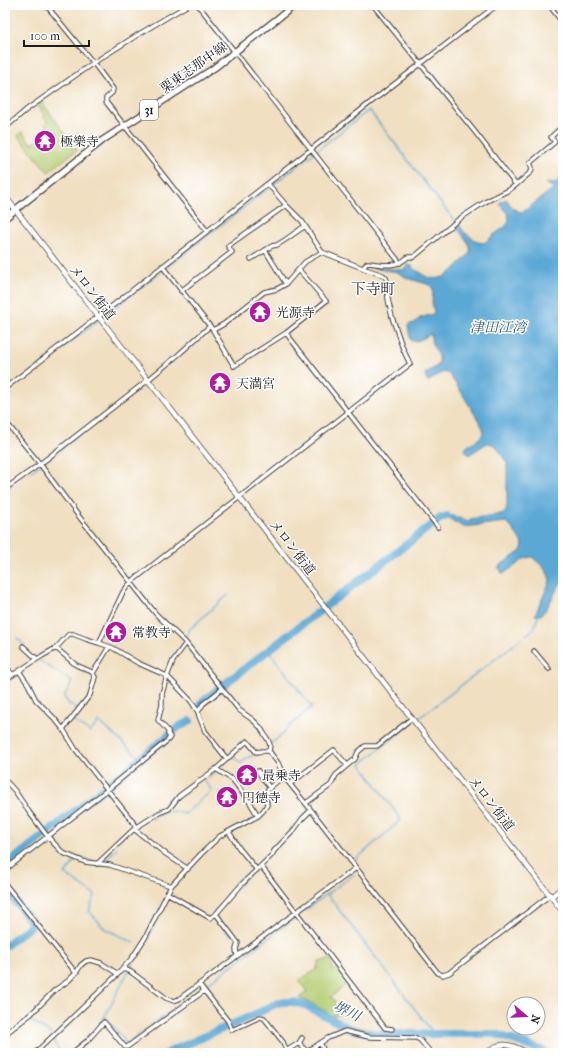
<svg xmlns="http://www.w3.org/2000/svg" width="568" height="1058" viewBox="0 0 568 1058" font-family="'IM FELL French Canon','Noto Serif JP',serif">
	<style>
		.green { fill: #b6cf74; stroke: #697648 }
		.water { fill: #5ca8d5; stroke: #3c6278 }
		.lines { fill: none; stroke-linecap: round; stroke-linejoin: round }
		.stream { stroke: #5ca8d5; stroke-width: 1.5 }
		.river { stroke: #5ca8d5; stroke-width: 8 }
		.street-casing { stroke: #3c3935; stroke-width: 5.5 }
		.secondary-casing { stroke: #3c3935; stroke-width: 6 }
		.primary-casing { stroke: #3c3935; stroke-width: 8 }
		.street { stroke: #fff; stroke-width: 3.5 }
		.secondary { stroke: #fff; stroke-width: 4.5 }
		.primary { stroke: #fff; stroke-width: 5.5 }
		.labels { text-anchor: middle; stroke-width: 3; stroke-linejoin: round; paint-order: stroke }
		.shield { fill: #fff; stroke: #606060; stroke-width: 1 }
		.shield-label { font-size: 12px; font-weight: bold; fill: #1c1c1c }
		.street-label { font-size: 13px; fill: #1c1c1c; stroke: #fff }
		.poi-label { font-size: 13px; fill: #1c1c1c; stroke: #fff; text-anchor: start }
		.water-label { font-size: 14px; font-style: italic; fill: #3c6278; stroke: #fff }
		.quarter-label { font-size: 15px; fill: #1c1c1c; stroke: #fff }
	</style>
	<rect width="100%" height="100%" fill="#fff"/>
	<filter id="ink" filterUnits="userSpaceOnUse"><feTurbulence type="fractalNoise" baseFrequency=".025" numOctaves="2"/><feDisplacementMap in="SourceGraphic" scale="8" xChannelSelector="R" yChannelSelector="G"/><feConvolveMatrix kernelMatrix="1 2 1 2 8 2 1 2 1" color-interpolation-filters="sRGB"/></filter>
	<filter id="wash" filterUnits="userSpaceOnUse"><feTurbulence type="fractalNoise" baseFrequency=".012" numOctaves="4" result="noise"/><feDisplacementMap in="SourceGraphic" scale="16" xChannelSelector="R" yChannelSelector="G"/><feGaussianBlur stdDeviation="0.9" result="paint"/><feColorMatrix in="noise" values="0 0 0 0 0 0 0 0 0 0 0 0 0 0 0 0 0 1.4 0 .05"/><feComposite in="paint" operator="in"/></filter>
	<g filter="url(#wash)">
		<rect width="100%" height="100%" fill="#f0dfc0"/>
		<path class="green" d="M42,102L77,150L48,172L18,136L22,132L32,144L36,141L39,145L47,139L44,135L50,130L45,124L47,122L43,116L45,115L37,105Z
			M330,959L332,963V971L337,968L348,983L331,997L342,1010L343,1013V1015H331L325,1010H323L308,1001L299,998L307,992L299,980L316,970L319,962Z"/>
		<path class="water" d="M561,179H563V582L558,587L547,608L541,615H535L550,581C549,571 539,563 532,557L526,558L503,574L498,567L521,551L523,545C518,536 513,529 506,522L464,527L454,522L447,516C458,514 460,521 470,521V519L501,514L505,512L507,507V463L496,446L492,444L487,443L469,455L464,449C471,442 485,439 483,428L460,390L450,376L448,373L443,372L429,381H427L425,374C428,371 432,369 436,367C444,359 435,351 432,344C431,341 431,337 431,334C424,337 420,342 412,341L410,338L408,326L409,324L414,323L420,318L433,314L434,311L432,303L433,290L430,285L407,278L397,272L383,270L367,266V265L387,268L404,270L407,266L409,265L412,266L413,269L422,273C428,281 440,279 447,275C452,272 457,266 461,262C465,258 472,254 470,247C468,240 460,233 456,227V224L458,222L464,232L478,242L484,243L488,240L492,236L505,227L508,223L509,219L508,214L499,203L506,199C511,205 514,212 523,212L554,188L553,187L548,185L546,183C553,185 555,183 561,179Z"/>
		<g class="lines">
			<path class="stream" d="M184,352L206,333
				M5,393L369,110L454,220
				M32,471L146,384
				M5,491L11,486
				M526,635L534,629L539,613
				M17,638L24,645
				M268,650L312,707L286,729L282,735L270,744
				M39,660C50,668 62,674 72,682L64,697L69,704L80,711L72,720L90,732L99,722L103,725L140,758
				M172,660L186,639L189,630L202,618L228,595
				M166,674L170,663
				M418,719L521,639
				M233,756L241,763L247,758L259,753
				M267,796C271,789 277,782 285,780
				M261,815C266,812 270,808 268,802
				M152,819C163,813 172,808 185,814L212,790L204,781L217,770
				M230,833L250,822
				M271,853L272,850L278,844
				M97,862L87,860L78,857L65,874L95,895L89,911L104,928L134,943
				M101,862H104L117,848
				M354,863V861L401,820L361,764L411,724
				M238,886L248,875
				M327,894L354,874
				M228,897L214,913C217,922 225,929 231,936
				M239,945V946C236,951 239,953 242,957
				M105,1016L130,968L149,936L158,915
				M99,1025L105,1016L127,1044L327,894L434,1034
				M5,1037L28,1019L51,1034
				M53,1039L58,1049L63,1053"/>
			<path class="river" d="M200,706L201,703L218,689L441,518L447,516
				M5,866L108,785L180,726L187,723L190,721
				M5,888L33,924L5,946
				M167,1053L258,1013L273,1005L282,1002H293L305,1005L350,1029L375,1034H496L549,1053"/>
		</g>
	</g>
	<g filter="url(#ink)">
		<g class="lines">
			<g class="street-casing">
				<path id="street" d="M46,5L95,65L113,89L112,93L106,98V102L207,231
					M198,5L235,52L400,263
					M373,5L475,132L516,185
					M549,5L563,23
					M5,128L26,110L93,63L139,34L188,5
					M265,250L286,284
					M251,259L272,246L277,245L285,240L305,226
					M162,266L213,330L234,366L286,333L326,301L299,270
					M363,268L367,263C383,264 395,269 408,257H414L459,219L485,202L509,190L516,185L531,172L532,168L530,163L555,142L551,137L563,126
					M181,291L232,252L228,246C247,232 267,219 286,205
					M213,330L224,324L264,292L277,289L286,284L305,262L322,252
					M286,333L438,527
					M5,388L120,300L366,106L497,5
					M5,421L40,464L77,514L156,614L186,643L239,710L253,720L260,727L268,740L270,745L269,751L278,763L284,777L311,810L438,973L443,975L449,973L550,895
					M5,489L40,464L148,380L178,355L210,326
					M99,643L123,592L131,582L410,364L403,349L392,317L388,299L387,282L386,278L383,275L365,269L322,252L302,221L286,205L268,184
					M23,646L37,659
					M56,648L76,665L92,672L95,677L90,695L63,729
					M534,651L549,669
					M5,666L13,675
					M19,671L28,684L36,700L54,718L63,729L76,750L137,827
					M93,673L109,647
					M5,680L42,656L56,648L69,634H73L86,639L99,643L113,648L138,663L167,676L191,701L198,712L199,716L205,731L227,759
					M198,712L203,704L222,689
					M216,769L233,780L251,804L258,816
					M258,771L265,782L270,788
					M5,780L15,791L29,812L48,837L63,853L85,862L110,865L171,886
					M290,784L334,750L347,765
					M306,803L331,785L336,775L355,759L358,752L365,746H377L412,718
					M134,829L166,854L188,869
					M229,832L239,848L257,870
					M97,864L134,829L159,813L169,809L179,796L216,769L247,741L256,752L263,751H269
					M261,866L385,1028L392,1029
					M5,870L107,790L168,740L170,737L168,734V731L158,720L162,705V694L166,679L173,661L186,643
					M5,884L76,973
					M167,893L210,918L216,914L242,884L272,855L274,851L294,830L302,819L311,810
					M216,914L238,943L236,949L237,956
					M122,969L127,970L131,972L166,998L174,1001L179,999L356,868
					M199,984L228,1021L232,1030L260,1017L264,1018L283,1042L287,1053
					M5,1034L31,1014L55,990L68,981L76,973L81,965L86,961L91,960L101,963L118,974
					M299,1043L307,1052
					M320,1043L325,1053
					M286,1051L299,1043L302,1038
					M35,1053L118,974L132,958L145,938L171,886L201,854L220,836L258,816L263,811L267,805C267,802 265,798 265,795C267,788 279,780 284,777
					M72,1053L87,1041L104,1022L125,1047H127L204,991
					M305,1053L328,1038L345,1031L369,1037L416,1038L420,1040L431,1053"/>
			</g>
			<g class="secondary-casing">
				<path id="secondary" d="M5,196L98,316L563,912
					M551,897L563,887
					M486,1053C490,1051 494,1047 497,1046C508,1042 519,1049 528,1053"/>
			</g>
			<g class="primary-casing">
				<path id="primary" d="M5,218L103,140L214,68L295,5"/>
			</g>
			<use href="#street" class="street"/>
			<use href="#secondary" class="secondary"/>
			<use href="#primary" class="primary"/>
		</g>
	</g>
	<defs>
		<g id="temple-disc" transform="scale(1.15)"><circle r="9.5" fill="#b5179e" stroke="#fff"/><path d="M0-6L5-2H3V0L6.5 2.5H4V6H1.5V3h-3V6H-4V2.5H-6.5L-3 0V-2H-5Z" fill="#fff"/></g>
	</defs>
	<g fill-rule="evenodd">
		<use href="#temple-disc" x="45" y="141"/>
		<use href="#temple-disc" x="260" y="312"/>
		<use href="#temple-disc" x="220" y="383"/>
		<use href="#temple-disc" x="116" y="632"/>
		<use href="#temple-disc" x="247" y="775"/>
		<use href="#temple-disc" x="227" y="797"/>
	</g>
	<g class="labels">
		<rect class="shield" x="140" y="100" width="18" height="20" rx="3"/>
		<g class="shield-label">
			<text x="149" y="114">31</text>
		</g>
		<g class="street-label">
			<text transform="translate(193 67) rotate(-35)" y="5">栗東志那中線</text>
			<text transform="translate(93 292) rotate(52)" y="5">メロン街道</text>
			<text transform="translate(293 547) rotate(52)" y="5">メロン街道</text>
			<text transform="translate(492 803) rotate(52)" y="5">メロン街道</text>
		</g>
		<g class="poi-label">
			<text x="60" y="146">極樂寺</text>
			<text x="276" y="317">光源寺</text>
			<text x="236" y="388">天満宮</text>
			<text x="132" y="637">常教寺</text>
			<text x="262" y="780">最乗寺</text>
			<text x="242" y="802">円徳寺</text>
		</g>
		<g class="water-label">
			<text x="498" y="332">津田江湾</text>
			<text transform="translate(347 1011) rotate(25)" y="5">堺川</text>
		</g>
		<g class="quarter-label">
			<text x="373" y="294">下寺町</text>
		</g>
	</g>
	<rect width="568" height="1058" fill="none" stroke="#fff" stroke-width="20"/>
	<g transform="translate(526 1016) rotate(109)"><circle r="19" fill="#ffffff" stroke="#a4a4a4"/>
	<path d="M0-3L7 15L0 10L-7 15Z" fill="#b5179e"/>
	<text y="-6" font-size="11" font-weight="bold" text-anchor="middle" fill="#1c1c1c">N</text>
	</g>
	<path d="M24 40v6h65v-6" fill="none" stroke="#1c1c1c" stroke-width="2"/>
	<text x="30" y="40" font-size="12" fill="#1c1c1c" stroke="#ffffff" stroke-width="3" paint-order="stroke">100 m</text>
</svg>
